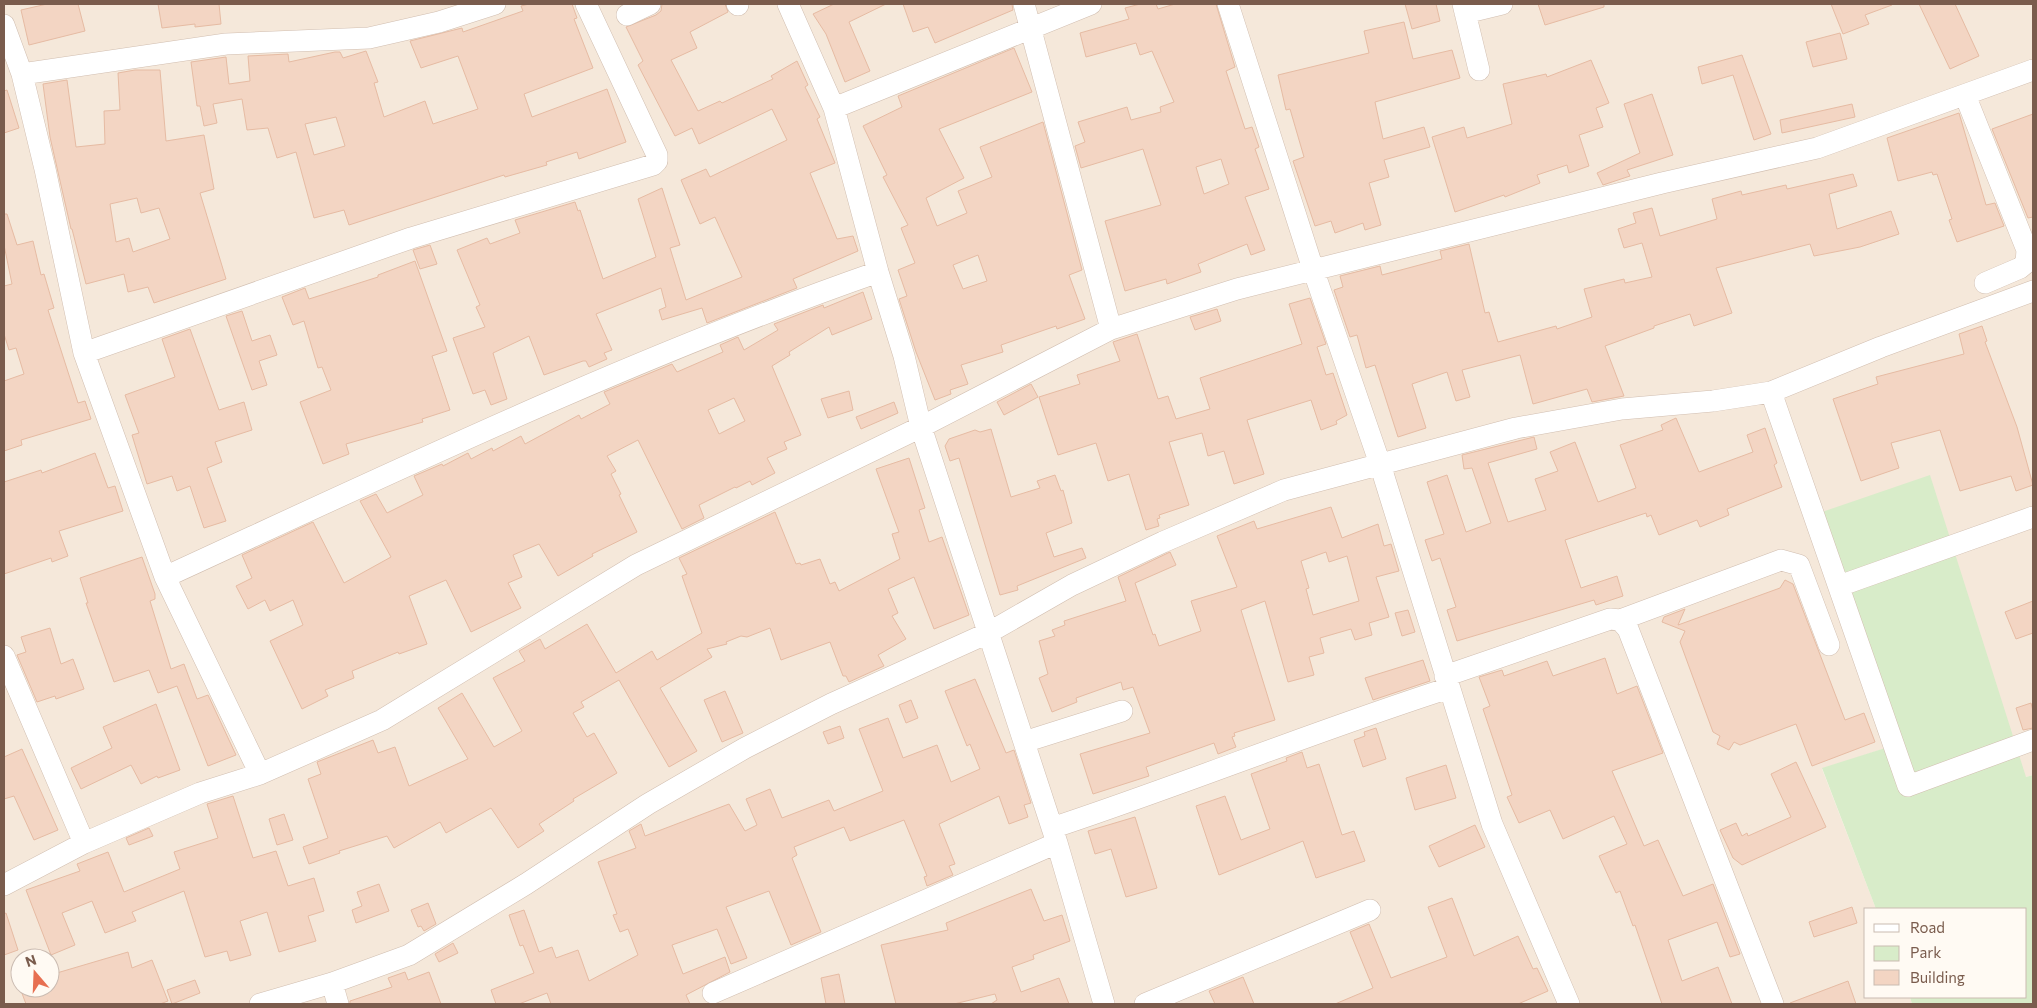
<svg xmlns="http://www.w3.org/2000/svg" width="2037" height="1008" viewBox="0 0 2037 1008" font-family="Commissioner,sans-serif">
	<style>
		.residential { fill: #f5e8da; fill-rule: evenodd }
		.green { fill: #d8ecc9 }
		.building { fill: #f3d5c3; stroke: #e6bba3; fill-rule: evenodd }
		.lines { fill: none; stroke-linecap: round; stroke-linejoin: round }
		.minor-casing { stroke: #d1beb0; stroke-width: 22 }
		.minor { stroke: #fff; stroke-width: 21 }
	</style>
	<rect width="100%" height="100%" fill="#fdf6ec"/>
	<path class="residential" d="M4,4H2033V775L2026,777L1901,743L1822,769L1876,909H1866V997H1910L1912,1004H4ZM20,958H50V988H20Z"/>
	<path class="green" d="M1930,475L2026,777L2033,775V1004H1912L1910,997H2026V909H1876L1822,768L1901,743L1822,512Z"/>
	<path class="building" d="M47,4H78L85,31L29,45L21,10Z
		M158,4H219L221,24L195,27V24L162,28Z
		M529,4H572L577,18L574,19L593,68L524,94L532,117L607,89L626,142L579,159L577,152L546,162L547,165L505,177L504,175L349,225L344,210L314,218L296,152L277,158L268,128L247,130L242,99L213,104L217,123L204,126L200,106H197L191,62L226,57L229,84L250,81L248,56L288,54L289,62L335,52H340L343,58L366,51L378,82L374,83L384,117L425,101L433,124L478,109L458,56L421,68L410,41L462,28L463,32L523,11L521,6ZM336,117L345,146L314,155L305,124Z
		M662,4H725L728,12L690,32L697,48L671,60L698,111L720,101L722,103L773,79L771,76L797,61L808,85L805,87L820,117L817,119L835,163L810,173L837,239L853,236L858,251L793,279L797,288L707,323L702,308L662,320L659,310L666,307L661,288L596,314L612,350L604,353L607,359L589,367L586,361H583L544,375L529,336L493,353L507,399L491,405L485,390L473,394L453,338L485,327L476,307L480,305L457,250L487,238L490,244L520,233L515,220L575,202L578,211L580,210L603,279L656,257L638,199L662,188L680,245L670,248L686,300L742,277L715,217L700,224L681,180L706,169L710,177L787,140L772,109L699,144L692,128L675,136L638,65L643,61L626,27L656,15L661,11Z
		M834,4H886L849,22L870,71L845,82L826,34L813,14Z
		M903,4H1012L1013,10L935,43L928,27L913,32Z
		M1140,4H1156L1158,9L1175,4H1216L1235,67L1226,71L1245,129L1252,127L1259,147L1255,149L1269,189L1245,197L1265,250L1251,255L1247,244L1198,264L1201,272L1167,284L1166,279L1125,291L1105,221L1161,205L1143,149L1081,168L1075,146L1085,142L1078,122L1127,107L1131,120L1161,112L1160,107L1174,102L1152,51L1140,55L1136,43L1086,57L1080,33L1129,19L1125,8ZM1221,159L1229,184L1204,194L1196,167Z
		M1405,4H1436L1440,21L1412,29Z
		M1538,4H1604V7L1545,25Z
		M1831,4H1892V5L1865,15L1869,24L1843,34Z
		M1919,4H1955L1979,56L1950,69Z
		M1404,22L1413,59L1452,50L1460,78L1375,102L1383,139L1424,127L1430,147L1384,160L1389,177L1369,183L1381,225L1365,230L1363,223L1335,233L1331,221L1315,226L1293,161L1304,157L1290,109L1286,110L1278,75L1369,53L1364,31Z
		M1840,33L1847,59L1813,67L1806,42Z
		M1014,48L1032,92L939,129L964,178L926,198L937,226L967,213L958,191L992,177L980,147L1043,122L1082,270L1069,275L1085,319L1057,329L1056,326L1001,345L1003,352L961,365L968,384L950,390L951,394L935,400L916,352L899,299L907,296L898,270L915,263L901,228L908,225L883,177L887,175L863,126L902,107L898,96ZM978,255L987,281L963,289L953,265Z
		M1742,55L1771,134L1754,140L1733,75L1702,84L1698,67Z
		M1591,60L1609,103L1596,108L1603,127L1579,135L1589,166L1569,173L1567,165L1537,175L1540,183L1505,197L1504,195L1455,212L1432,137L1464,127L1467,138L1512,124L1503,84L1546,74L1547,77Z
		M135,70H160L166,141L204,135L214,189L200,193L226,279L154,303L148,287L128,292L124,274L86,284L72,229H71L50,137L43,84L67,80L76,147L105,144L104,111L120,110L118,73ZM137,198L141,213L159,208L170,239L133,252L129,238L116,242L110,204Z
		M7,90L19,128L4,133V91Z
		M1652,94L1673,155L1627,170L1630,176L1603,185L1597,173L1640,153L1624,104Z
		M1852,104L1855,117L1782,133L1780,120Z
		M1959,113L1986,205L1995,203L2004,226L1957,242L1949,220L1952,219L1937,174L1933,175L1932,172L1898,181L1887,138Z
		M2033,114V217L2028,218L1992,129Z
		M1853,174L1857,186L1829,194L1837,229L1891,211L1899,234L1860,247L1814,256L1810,244L1716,268L1732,313L1694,326L1690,314L1654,326V328L1605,346L1624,396L1592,402L1587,389L1533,404L1520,355L1462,370L1470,397L1456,401L1447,372L1412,384L1426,428L1398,437L1375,365L1366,368L1357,335L1350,337L1334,290L1343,287L1340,276L1380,266L1382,275L1442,259L1440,251L1469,244L1485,313L1489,312L1498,342L1556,326L1557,329L1592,317L1584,289L1624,279L1625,283L1652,277L1642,243L1624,248L1618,229L1636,223L1633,213L1652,208L1660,236L1717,219L1712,199L1741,191L1742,195L1786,185L1787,189Z
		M4,214H7L17,245L33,241L41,275L44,274L54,308L48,310L78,403L85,401L91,419L21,440L22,445L4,451V381L24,374L16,348L9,350L4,334V286L12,284L4,245Z
		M430,245L437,264L420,269L413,250Z
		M415,261L447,351L432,356L450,410L422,419L423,422L346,444L349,454L323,464L300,402L331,390L322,367L318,368L304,321L293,325L282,297L305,288L309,299L378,277V275Z
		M863,292L872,319L832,335L829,327L789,352L790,355L772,366L801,435L784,442L787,449L767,458L775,473L752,485L750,481L736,488L735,487L699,505L704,518L682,529L638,440L607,456L616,471L611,474L621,494L619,495L637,532L592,554L593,556L558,576L539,544L513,555L522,577L508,583L521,608L471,632L446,580L409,596L427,644L399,654L398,652L352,671L354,678L325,690L328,696L302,709L270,641L303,625L293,600L270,611L265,600L248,609L236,586L252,578L242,555L313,522L344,583L391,557L360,501L376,494L387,513L423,495L414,476L442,464L443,466L468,453L471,459L492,448L493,451L521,436L525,444L579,415L581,419L610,404L604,392L672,364L677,372L723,352L720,345L738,337L744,350L778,330L774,324L823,305L824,308ZM734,398L745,421L719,434L708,410Z
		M1310,298L1326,344L1317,347L1326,375L1333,373L1347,415L1336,421L1337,424L1321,430L1311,400L1247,420L1264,474L1234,484L1224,451L1208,456L1202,433L1169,442L1189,505L1159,515L1160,518L1157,519L1159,526L1146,530L1129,474L1108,481L1096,443L1058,455L1039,397L1080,384L1077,375L1120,361L1113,342L1137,334L1158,399L1168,396L1176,419L1210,409L1200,378L1302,344L1289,304Z
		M1217,309L1221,321L1195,330L1190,317Z
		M242,311L252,341L270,335L277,355L259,361L267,385L252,390L226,316Z
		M1982,326L1987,341L1985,342L2017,427L2033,485L2016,491L2011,476L1960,491L1940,430L1891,443L1899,468L1861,481L1833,399L1878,384L1876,377L1964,354L1959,334Z
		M190,329L219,410L244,402L252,430L215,442L222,462L207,468L226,521L204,528L190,486L177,491L172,476L147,484L132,435L139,433L125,395L175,377L162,339Z
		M1031,384L1038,397L1004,415L997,402Z
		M849,391L853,410L828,418L821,399Z
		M894,402L898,413L861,429L856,417Z
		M1676,418L1699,472L1753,452L1747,435L1765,428L1777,463L1774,465L1782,487L1727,509L1729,515L1700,527L1697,520L1659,535L1651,515L1647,517L1646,513L1565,540L1581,588L1617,576L1623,596L1596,605L1594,600L1457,641L1447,610L1456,607L1440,558L1432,561L1425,540L1444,534L1427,482L1447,475L1466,532L1491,523L1472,468L1464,469L1462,455L1534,437L1537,449L1488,463L1508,522L1546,510L1535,479L1558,471L1550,452L1575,442L1598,502L1636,488L1620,445L1663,430L1661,425Z
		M991,429L1011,497L1040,488L1037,481L1055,475L1061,491L1063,490L1072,523L1046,533L1054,557L1082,548L1086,558L1017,586L1018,590L1000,595L959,458L950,461L945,446L949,439L975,430L980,432Z
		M95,453L108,488L115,486L123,511L59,531L68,556L52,562L51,558L4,574V482L41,470L42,473Z
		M909,458L925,508L919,510L929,542L942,537L969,615L934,629L914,577L888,589L898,613L892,616L906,639L878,655L884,666L849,682L846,676H843L830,642L781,660L770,628L747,637L741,636L726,642L727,644L707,649L712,657L660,688L697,751L669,767L619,680L581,702L584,707L573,713L587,737L594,733L617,773L573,799L574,801L539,824L544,831L518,848L491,808L446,833L440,822L394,848L387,836L339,851L340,853L309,864L303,847L328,838L308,779L321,774L317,762L373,740L378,753L395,747L409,786L468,759L438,708L462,693L494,747L522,731L493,678L525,661L519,651L540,639L545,649L587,624L616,673L652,651L657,660L702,633L682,576L687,574L679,558L775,512L796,564L800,563L801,565L820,559L830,584L835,582L839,591L900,559L892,534L899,532L876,469Z
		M1331,507L1342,538L1378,524L1384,546L1391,544L1399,571L1376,577L1389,617L1369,623L1372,635L1355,640L1351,629L1320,638L1324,653L1309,657L1314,675L1288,682L1265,601L1241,610L1275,720L1234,733L1235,736L1232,737L1236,747L1218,754L1214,743L1146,767L1149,776L1093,794L1080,754L1150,733L1133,687L1123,690L1121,682L1076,698L1077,702L1052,712L1039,678L1048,674L1039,641L1055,636L1052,630L1065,625L1064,621L1126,601L1118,577L1170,552L1176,565L1135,583L1153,635L1155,634L1159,646L1201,631L1191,601L1237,587L1217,536L1254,521L1257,529ZM1326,552L1329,562L1347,556L1359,601L1313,615L1306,589L1309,588L1301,561Z
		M142,557L155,594V599L150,601L171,669L184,664L197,699L208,695L236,755L208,766L177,686L158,693L149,670L114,682L86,603H88L80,578Z
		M1785,580L1793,584L1845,720L1864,713L1875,742L1812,766L1796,724L1740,745L1734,742L1729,750L1717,744L1720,736L1713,732L1680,642L1685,631L1662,622L1664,617L1685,609L1678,625L1780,588Z
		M2033,601V633L2016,639L2005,612Z
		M1408,610L1415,632L1402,636L1395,613Z
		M50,628L61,664L73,659L84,689L56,699L55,696L37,702L17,655L26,652L21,637Z
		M1605,658L1617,694L1637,686L1663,753L1612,771L1644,846L1658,840L1683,896L1713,884L1740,954L1730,957L1717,922L1668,940L1682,981L1718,967L1732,1004H1662L1635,925L1633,926L1620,891L1616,893L1599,856L1627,844L1614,816L1563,839L1550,810L1519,823L1507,797L1512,795L1483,709L1490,706L1479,677L1502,670L1504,676L1547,661L1553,676Z
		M1423,660L1430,681L1373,700L1365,678Z
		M975,679L1006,753L1014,750L1031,803L1024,805L1028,817L1009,824L999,796L939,824L955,864L949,866L953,875L927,886L924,877L927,876L904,820L850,841L844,827L794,847L797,855L792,858L821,932L791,945L769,891L726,907L747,958L731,964L717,929L672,945L683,974L725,957L730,972L686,995L690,1004H551L547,993L519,1004H496L491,990L534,973L523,945L520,946L509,915L524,910L539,952L552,947L556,958L578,950L589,981L638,955L628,929L620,932L613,915L617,914L598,862L636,848L629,831L641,824L645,836L729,804L745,831L757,825L746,799L770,789L782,818L829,800L834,811L883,791L859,729L888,718L903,758L937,745L951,782L980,769L970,744L967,746L945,691Z
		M725,691L743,733L722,742L704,700Z
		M911,700L918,718L906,723L899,705Z
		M2031,703L2033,711V728L2023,730L2016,708Z
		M156,704L180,770L158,778L157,776L141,784L131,765L81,789L71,768L112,748L103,727Z
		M840,726L844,738L828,744L823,732Z
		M1376,728L1386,759L1363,767L1354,740L1365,736L1364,732Z
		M22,749L58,830L34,840L14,796L4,799V757Z
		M1302,752L1307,768L1319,764L1342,835L1354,831L1365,861L1316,878L1303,841L1219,875L1196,806L1225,796L1241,840L1270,829L1251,774L1287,761L1286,758Z
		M1796,762L1826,827L1742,865L1733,858L1720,830L1736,823L1742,836L1747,833L1748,836L1791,817L1771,774Z
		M1446,765L1456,798L1415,810L1406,778Z
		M233,796L253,858L276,851L288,886L314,878L324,911L308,916L316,941L279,952L267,912L240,921L251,955L230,961L227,951L205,957L184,891L132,912L136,921L105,933L92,901L62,913L75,945L51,955L26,890L80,871L77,864L108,852L124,892L180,869L174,852L218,838L207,804Z
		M284,814L293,840L277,845L269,819Z
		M1135,817L1157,888L1126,897L1111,849L1095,854L1088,831Z
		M1475,825L1485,847L1439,867L1429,846Z
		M149,828L153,836L129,845L126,838Z
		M379,884L389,911L356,923L352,910L362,906L357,892Z
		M1031,889L1044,921L1062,915L1070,941L1033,955L1034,959L1012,967L1021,992L1059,978L1069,1004H991L997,1000L995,994L954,1004H896L881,945L948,930L946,923Z
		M1452,898L1474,956L1518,936L1533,969L1537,968L1548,991L1518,1004H1335L1373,988L1350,932L1369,924L1391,978L1447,957L1428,907Z
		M428,903L436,924L424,931L421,926L418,927L411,910Z
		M1852,907L1857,923L1814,937L1809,922Z
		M6,913L18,950L4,955V914Z
		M453,943L458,953L439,962L435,954Z
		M128,952L132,968L152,960L168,1001L160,1004H26L20,988H50V975Z
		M405,972L408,980L429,972L441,1004H350V1001L392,987L388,978Z
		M839,974L845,1004H826L821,978Z
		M1243,977L1254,1004H1215L1209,991Z
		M195,980L200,993L172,1004L167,990Z
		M1848,981L1856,1004H1790V1003Z"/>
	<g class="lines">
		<g class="minor-casing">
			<path id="minor" d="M737,4L738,5
				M788,4L834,108L878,272L904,356L921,427L1057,843L1104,1004
				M1024,4L1111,329
				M1228,4L1313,269L1380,464L1492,824L1569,1004
				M1463,4L1479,70
				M1465,13L1502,4
				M627,15L650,4
				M4,25L22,74L45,169L84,353L165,577L260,774
				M22,74L226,44L369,38L439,22L495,4
				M1965,95L2027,250L2026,263L2020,268L1985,283
				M834,108L1091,4
				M84,353L411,238L653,165L657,161V155L586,4
				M1771,392L1908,786L2033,740
				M165,577C400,469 634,357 878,272
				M1839,586L2033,517
				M1620,620L1781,560L1799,565L1829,645
				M4,656L84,843
				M1445,676L1610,619L1620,620L1628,629L1773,1004
				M1024,742L1122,711
				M1052,828C1185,784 1315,731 1449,688
				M4,885L84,843L200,793L260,774L382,720L636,565L921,427L1111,329L1237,289L1662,183L1817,148L2033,70
				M332,983L338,1004
				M713,993L1057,843
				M260,1004L332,983L409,955L526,884L648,804L745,748L831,704L988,633L1072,585L1163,542L1284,490L1516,428L1622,409L1713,401L1771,392L1881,347L2033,291
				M1145,1004L1370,910"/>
		</g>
		<use href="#minor" class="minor"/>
	</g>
	<rect width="2037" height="1008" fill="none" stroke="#7a5c4d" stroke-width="10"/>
	<rect x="1864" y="908" width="162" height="90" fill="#fffaf3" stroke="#cabbb1"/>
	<rect x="1874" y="924" width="25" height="8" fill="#ffffff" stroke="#cabbb1"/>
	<text x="1910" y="933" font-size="15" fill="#7a5c4d">Road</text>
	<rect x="1874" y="946" width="25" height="15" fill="#d8ecc9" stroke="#cabbb1"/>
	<text x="1910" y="958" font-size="15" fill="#7a5c4d">Park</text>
	<rect x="1874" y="970" width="25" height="15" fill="#f3d5c3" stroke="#cabbb1"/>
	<text x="1910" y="983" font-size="15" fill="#7a5c4d">Building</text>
	<g transform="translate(35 973) rotate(341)"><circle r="24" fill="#fffaf3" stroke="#cabbb1"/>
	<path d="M0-4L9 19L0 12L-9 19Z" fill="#e76f51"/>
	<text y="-8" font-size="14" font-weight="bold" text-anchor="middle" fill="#7a5c4d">N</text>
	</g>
</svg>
